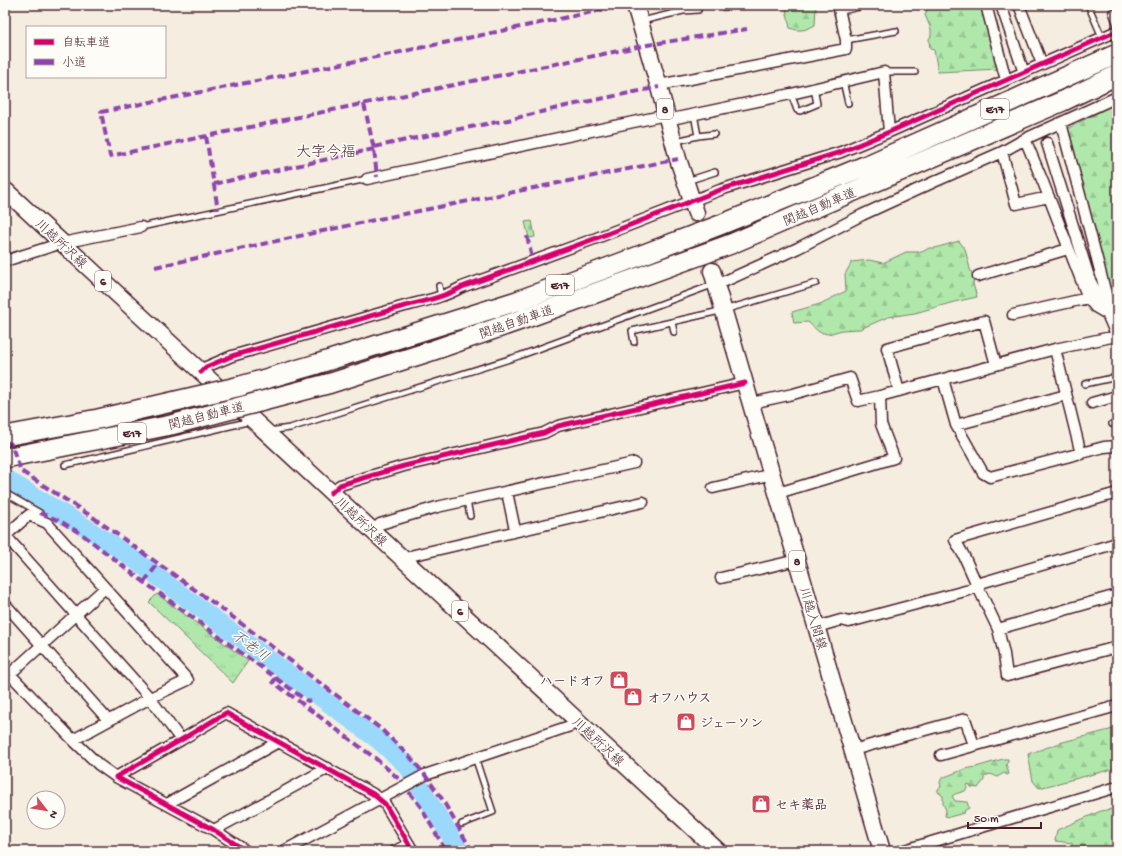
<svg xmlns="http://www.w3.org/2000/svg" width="1122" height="856" viewBox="0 0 1122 856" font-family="'Gochi Hand','Klee One',sans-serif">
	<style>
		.grass { fill: url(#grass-tufts); stroke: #7d846b }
		.forest { fill: url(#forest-firs); stroke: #7d846b }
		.cemetery { fill: url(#cemetery-stones); stroke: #7d846b }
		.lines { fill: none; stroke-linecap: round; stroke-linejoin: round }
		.river { stroke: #9ad9fb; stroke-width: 18 }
		.street-tunnel { stroke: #d2c4bc; stroke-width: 10; stroke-dasharray: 10 5; stroke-linecap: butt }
		.primary-tunnel { stroke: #d2c4bc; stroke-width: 16; stroke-dasharray: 16 8; stroke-linecap: butt }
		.lane-casing { stroke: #4a1f2b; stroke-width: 8 }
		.street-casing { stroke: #4a1f2b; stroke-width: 13 }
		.primary-casing { stroke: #4a1f2b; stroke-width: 19 }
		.highway-casing { stroke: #4a1f2b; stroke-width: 22 }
		.lane { stroke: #fdfcf7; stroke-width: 5 }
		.street { stroke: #fdfcf7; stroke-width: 10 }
		.primary { stroke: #fdfcf7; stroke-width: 16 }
		.highway { stroke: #fdfcf7; stroke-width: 19 }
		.highway-bridge-casing { stroke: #4a1f2b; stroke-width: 22; stroke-linecap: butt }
		.highway-bridge { stroke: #fdfcf7; stroke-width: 19 }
		.quiet { stroke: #8e44ad; stroke-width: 4; stroke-dasharray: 8 4; stroke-linecap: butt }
		.cycleway-casing { stroke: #fdfcf7; stroke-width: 8 }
		.cycleway { stroke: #d6006c; stroke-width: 5 }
		.labels { text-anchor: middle; stroke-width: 3; stroke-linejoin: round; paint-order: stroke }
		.shield { fill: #fdfcf7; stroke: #806168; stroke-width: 1 }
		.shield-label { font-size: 12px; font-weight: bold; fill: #4a1f2b }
		.street-label { font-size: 13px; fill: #4a1f2b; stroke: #fdfcf7 }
		.poi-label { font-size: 13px; font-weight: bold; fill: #4a1f2b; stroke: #fdfcf7; text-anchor: start }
		.water-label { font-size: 14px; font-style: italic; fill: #625769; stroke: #fdfcf7 }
		.quarter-label { font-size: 15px; fill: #4a1f2b; stroke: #fdfcf7 }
	</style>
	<defs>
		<pattern id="grass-tufts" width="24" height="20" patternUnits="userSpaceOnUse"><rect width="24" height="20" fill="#b0e8ab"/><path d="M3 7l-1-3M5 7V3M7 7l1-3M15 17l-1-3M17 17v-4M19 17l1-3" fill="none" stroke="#99c793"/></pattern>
		<pattern id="forest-firs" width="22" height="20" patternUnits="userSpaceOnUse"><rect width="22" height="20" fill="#b0e8ab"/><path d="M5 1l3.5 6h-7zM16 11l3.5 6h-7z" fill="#99c793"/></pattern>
		<pattern id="cemetery-stones" width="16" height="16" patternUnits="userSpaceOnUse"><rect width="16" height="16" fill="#b0e8ab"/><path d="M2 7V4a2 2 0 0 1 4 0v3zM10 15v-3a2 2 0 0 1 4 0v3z" fill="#99c793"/></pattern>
	</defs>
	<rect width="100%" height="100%" fill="#f4ede0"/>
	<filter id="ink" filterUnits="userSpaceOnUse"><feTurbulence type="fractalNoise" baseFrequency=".025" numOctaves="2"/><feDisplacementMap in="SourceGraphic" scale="8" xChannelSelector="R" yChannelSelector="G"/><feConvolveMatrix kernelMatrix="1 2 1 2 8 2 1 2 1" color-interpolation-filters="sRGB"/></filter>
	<g filter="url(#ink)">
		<path class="grass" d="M157,594L248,661L233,683L149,602Z"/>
		<path class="forest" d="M722,5H816L815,25C806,30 800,32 790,28L786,9L779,6L722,11Z
			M980,5L999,69L938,72L934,50L930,49L929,39L931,36V29L925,15L929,6Z
			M1117,102V287H1116L1108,286L1067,129Z
			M959,241L965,249L970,269L974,278L973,284L977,297L954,302L915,313L888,317L860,329L842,330L828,334L819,332L808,322L794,323L792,312L820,304L846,291L845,274L852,262L869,260L883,263L906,252H922L929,248H935Z
			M1117,728V768L1039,788L1033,781L1028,754L1063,742Z
			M1003,759H1008V762L1006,764L1009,774L1007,775L1004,773L997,777C992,774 989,773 984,777V780L978,788L971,787L969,784L967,785V788L965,791L955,794L952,796L955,801L967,802L969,808L965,810L964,813L949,817L945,816L946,810L943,804V796L938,792V789L941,787L940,782L942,778L965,769L976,767Z
			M1117,808V851H1072V843L1055,841L1057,830L1101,811Z"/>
		<path class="cemetery" d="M532,221L535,237L529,238L525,222Z"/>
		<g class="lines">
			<path class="river" d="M5,478L85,527L128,555L378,740L407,766L460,851"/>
			<path class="street-tunnel" d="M1022,67L1047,143"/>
			<path class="primary-tunnel" d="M696,213L712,271"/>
			<g class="lane-casing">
				<path id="lane" d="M1089,7L1102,37
					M1112,12L1117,25
					M642,21L683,11L698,10
					M846,40L896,31
					M884,72H915
					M843,81L848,103
					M791,94L797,110L800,111L817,104L814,88
					M698,136L714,134
					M676,141L698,136L694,114
					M687,181L715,172
					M141,227L367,179
					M439,286L441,297
					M1107,314L1117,312
					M672,322L674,332
					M634,342L632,331L724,310L816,283
					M1085,384L1117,377
					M1112,424L1117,423
					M269,431L290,428L519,356L715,284
					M65,465L251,421
					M5,493L40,513L38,518
					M467,501L470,516
					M462,824L493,812L475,757"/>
			</g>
			<g class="street-casing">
				<path id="street" d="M986,5L1006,80
					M1001,5L1022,67
					M1019,5L1042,64
					M659,85L846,49V40L839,9L857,5
					M667,120L791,94L884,72L889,132
					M1061,123L1097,259L1108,302L1107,310
					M1025,139L1043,182L1088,298L1095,307L1107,314
					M1047,143L1090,280L1107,314L1117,337
					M1002,152L1016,204L1049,197
					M367,179L666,115
					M5,261L62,243L141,227
					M978,276L1068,249
					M716,284L723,282L798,248L862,215L936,181L1002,152L1025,139L1117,97
					M1013,315L1088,298
					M1055,349L1081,454
					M201,372L206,367L232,356L405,306C425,301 444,297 462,287L594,239L720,190L841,152L889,132L1117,31
					M943,379L956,425L983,473L990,477L1104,447L1117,446
					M899,391L887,348L984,321L996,365
					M752,403L793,394L850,378L858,401L880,396
					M1092,403L1117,396
					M956,425L1066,395
					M713,488L773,474
					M507,492L515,530
					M331,493L340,485L404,466L544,433L558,426L745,383
					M778,493L894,458L881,424L880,396L1055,349L1116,336
					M373,531L380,524L437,507L634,463
					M5,535L150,698L181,740
					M5,536L29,515L47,523L188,680L150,698L73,740L5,669
					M1117,543L984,582L977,585L998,629L1004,654L1007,676L1117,647
					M404,560L414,555L643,502
					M721,578L797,560
					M5,604L108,720
					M817,627L841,620L849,622L969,590L977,585L964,556L955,540L1117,493
					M998,629L1117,595
					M10,674L105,588
					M73,740L99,765L116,777
					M853,750L965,719L974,745
					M941,755L1117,706
					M167,804L278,742
					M214,830L328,768
					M246,851L214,830L116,777L181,740L226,713L373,794L385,804L413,851
					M284,851L425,775L570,726L578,721
					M395,851L409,844
					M901,851L1117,787"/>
			</g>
			<g class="primary-casing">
				<path id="primary" d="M635,5L659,87L678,159L696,213
					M5,190L718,851
					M712,271L882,851"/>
			</g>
			<g class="highway-casing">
				<path id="highway" d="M241,386L317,364L517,301L618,264L720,225L872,163L1117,54
					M259,402L331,383L428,352L529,317L731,244L1063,101L1117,75"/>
			</g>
			<use href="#lane" class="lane"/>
			<use href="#street" class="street"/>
			<use href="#primary" class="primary"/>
			<use href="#highway" class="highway"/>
			<g class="highway-bridge-casing">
				<path id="highway-bridge" d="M5,436L98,419L241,386
					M5,458L171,425L259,402"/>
			</g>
			<use href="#highway-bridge" class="highway-bridge"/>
			<path class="quiet" d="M626,5L381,56L101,112L110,156L647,45L747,29
				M364,104L374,149L377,177
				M206,136L218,210
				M374,147L444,132L508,120L566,106L659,87
				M214,184L374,149
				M527,236L533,262
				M155,267L379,219L678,159
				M5,442L11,444L21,471L94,518L222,609L381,729L411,758L425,775L442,799L472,851
				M40,513L60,521L83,535L144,582L276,678L273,682L375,758L399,779
				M144,582L158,564
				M5,677L10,674
				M276,678L304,699L308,701L310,700
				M409,792L420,806L446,851"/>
			<g class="cycleway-casing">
				<path id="cycleway" d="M201,372L206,367L232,356L405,306C425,301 444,297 462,287L594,239L720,190L841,152L889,132L1117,31
					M331,493L340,485L404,466L544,433L558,426L745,383
					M246,851L214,830L116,777L181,740L226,713L373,794L385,804L413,851"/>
			</g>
			<use href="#cycleway" class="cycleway"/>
		</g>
	</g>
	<defs>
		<g id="shop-square" transform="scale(1)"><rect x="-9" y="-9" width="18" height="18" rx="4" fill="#d1495b" stroke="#fdfcf7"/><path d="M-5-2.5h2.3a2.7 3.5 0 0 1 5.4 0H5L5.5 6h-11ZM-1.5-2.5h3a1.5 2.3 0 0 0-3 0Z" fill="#fff"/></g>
	</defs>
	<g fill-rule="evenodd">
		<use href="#shop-square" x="619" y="680"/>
		<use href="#shop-square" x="633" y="697"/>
		<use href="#shop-square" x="686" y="722"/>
		<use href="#shop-square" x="761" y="804"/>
	</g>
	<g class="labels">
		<g class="shield">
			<rect x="657" y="99" width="16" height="20" rx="3"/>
			<rect x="981" y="99" width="28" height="20" rx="3"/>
			<rect x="95" y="271" width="16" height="20" rx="3"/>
			<rect x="546" y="275" width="28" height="20" rx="3"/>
			<rect x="118" y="423" width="28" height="20" rx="3"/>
			<rect x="789" y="551" width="16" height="20" rx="3"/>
			<rect x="452" y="601" width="16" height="20" rx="3"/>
		</g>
		<g class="shield-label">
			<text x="665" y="113">8</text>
			<text x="995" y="113">E17</text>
			<text x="103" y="285">6</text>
			<text x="560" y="289">E17</text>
			<text x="132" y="437">E17</text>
			<text x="797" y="565">8</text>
			<text x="460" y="615">6</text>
		</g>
		<g class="street-label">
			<text transform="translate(819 206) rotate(-23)" y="5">関越自動車道</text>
			<text transform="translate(62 243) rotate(43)" y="5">川越所沢線</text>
			<text transform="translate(516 321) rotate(-19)" y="5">関越自動車道</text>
			<text transform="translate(206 415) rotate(-14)" y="5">関越自動車道</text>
			<text transform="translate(362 521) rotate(43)" y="5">川越所沢線</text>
			<text transform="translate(814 618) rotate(73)" y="5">川越入間線</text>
			<text transform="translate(599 741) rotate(43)" y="5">川越所沢線</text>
		</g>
		<g class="poi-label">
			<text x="605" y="685" text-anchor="end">ハードオフ</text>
			<text x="647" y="702">オフハウス</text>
			<text x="700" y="727">ジェーソン</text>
			<text x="775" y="809">セキ薬品</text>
		</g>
		<g class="water-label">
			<text transform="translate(251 645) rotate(36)" y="5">不老川</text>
		</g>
		<g class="quarter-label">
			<text x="326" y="156">大字今福</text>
		</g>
	</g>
	<rect width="1122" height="856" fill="none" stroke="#fdfcf7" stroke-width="20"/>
	<rect x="10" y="10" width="1102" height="836" fill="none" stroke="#4a1f2b" stroke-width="1.5" filter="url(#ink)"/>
	<rect x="26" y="26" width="140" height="52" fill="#fdfcf7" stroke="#b5a4a5"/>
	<rect x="34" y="39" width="20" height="6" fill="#d6006c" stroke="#b5a4a5"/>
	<text x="62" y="46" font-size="12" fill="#4a1f2b">自転車道</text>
	<rect x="34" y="59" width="20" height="6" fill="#8e44ad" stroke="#b5a4a5"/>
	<text x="62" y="66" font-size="12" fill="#4a1f2b">小道</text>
	<g transform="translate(46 810) rotate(121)"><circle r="19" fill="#fdfcf7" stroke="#b5a4a5"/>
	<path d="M0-3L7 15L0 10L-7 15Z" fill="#d1495b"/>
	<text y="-6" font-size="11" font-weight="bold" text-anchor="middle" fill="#4a1f2b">N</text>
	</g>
	<path d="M968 822v6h73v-6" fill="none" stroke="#4a1f2b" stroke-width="2"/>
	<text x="974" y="822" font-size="12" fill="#4a1f2b" stroke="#fdfcf7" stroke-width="3" paint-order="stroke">50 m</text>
</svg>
